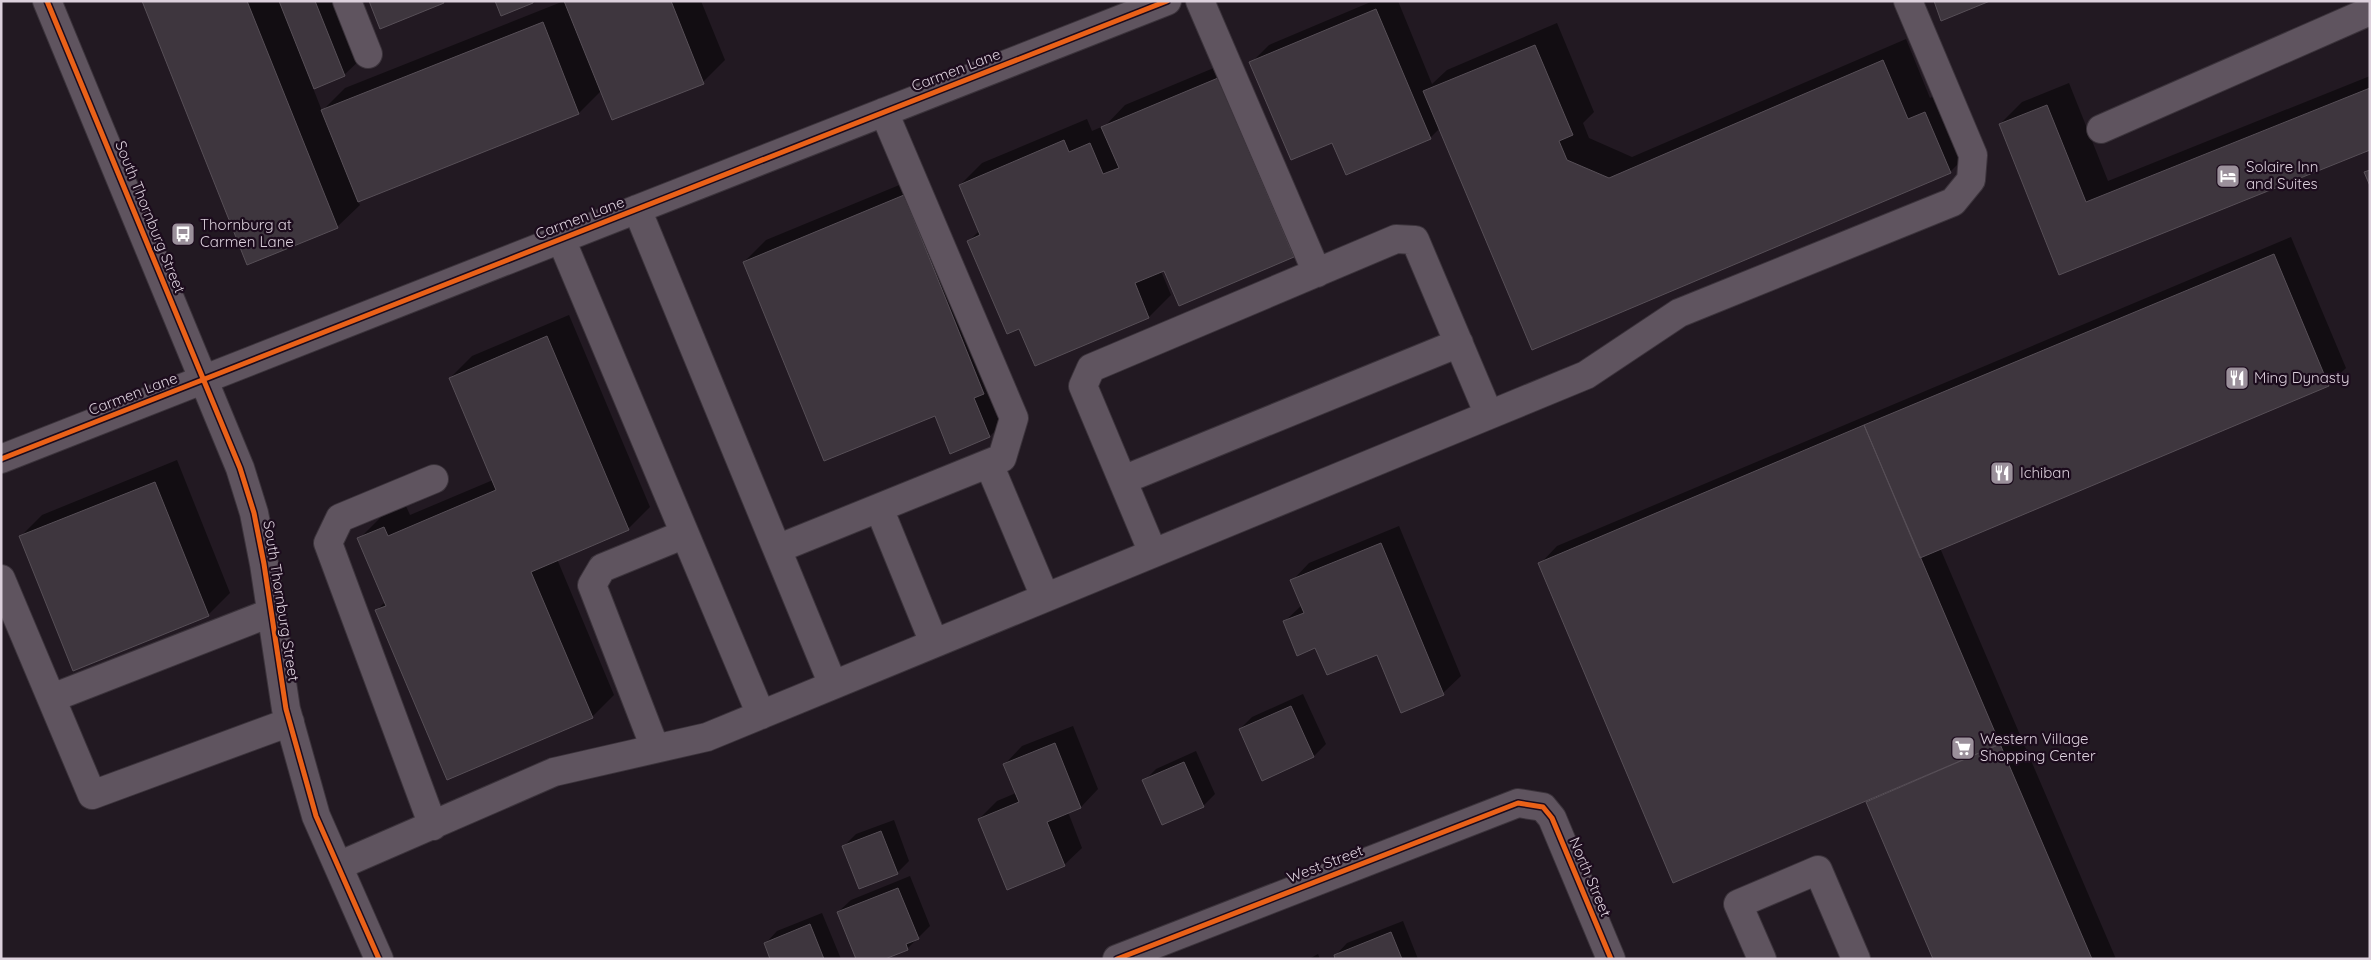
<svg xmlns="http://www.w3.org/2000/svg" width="2371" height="960" viewBox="0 0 2371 960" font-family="Quicksand,sans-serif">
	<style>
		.shadow { fill: #0007 }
		.building { fill: #3e363e; stroke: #574f57 }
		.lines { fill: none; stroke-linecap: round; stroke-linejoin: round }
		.minor-casing { stroke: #3b333b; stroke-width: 30 }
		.minor { stroke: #5f545f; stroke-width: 28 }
		.cycleway-casing { stroke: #1c0c1d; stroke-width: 8 }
		.cycleway { stroke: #ea6118; stroke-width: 5 }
		.labels { text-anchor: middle; stroke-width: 4.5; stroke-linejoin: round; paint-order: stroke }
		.street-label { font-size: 15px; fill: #dcd0dc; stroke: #1c0c1d }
		.poi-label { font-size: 15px; fill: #dcd0dc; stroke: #1c0c1d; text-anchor: start }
	</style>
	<rect width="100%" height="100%" fill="#221922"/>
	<path class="shadow" d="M143,1H339L362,58L344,75L313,88L322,111L345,88L564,1H701L725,60L703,82L601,91L579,113L358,201L360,205L337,227Z
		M1373,1H1398L1432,84L1447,70L1557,23L1594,112L1583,123L1589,138L1632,157L1906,39L1930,98L1947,90L1972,150L1950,172L1533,348L1440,128L1430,138L1333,142L1251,63L1269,45Z
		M1240,57L1315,234L1293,256L1161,271L1171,295L1149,317L1036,365L1020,327L969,241L979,231L960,185L982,163L1087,119L1092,131L1106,125L1125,105Z
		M2370,76V148L2060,273L2000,124L2022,102L2069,83L2108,181Z
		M926,174L1006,370L1012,414L990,436L951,452L935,414L744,262L766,240Z
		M2291,237L2346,368L2328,385L1940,548L2116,959H1934L1866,800L1540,564L1557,546Z
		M569,315L650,507L628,529L557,559L614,695L592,717L377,610L385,602L359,539L381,517L406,506L410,515L493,480L450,378L472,356Z
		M177,460L230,593L208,615L20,537L42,515Z
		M1399,526L1461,676L1443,693L1378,653L1316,647L1284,622L1302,605L1292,581L1309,563Z
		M1303,694L1326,744L1314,756L1240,729L1252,717Z
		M1073,726L1098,789L1081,807L1068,812L1082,848L1064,865L979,819L997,801L1016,793L1005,764L1022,746Z
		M1196,751L1215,794L1203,806L1144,781L1156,769Z
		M894,820L909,861L897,873L844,846L856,834Z
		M910,876L930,926L907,949L838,912L851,900Z
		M822,913L841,959H771L765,944L777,931Z
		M1403,921L1418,959H1336L1335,956L1347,943Z
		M1318,954L1320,959H1309Z"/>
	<path class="building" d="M142,1H247L338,228L247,265Z
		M279,1H315L345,76L314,89Z
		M369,1H443L444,3L380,29Z
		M495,1H533V3L501,16Z
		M564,1H671L704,84L612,120Z
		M1934,1H1990L1941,21Z
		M1376,9L1431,139L1346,175L1332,143L1291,160L1249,62Z
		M543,22L579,114L358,202L321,110Z
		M1535,45L1573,135L1559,141L1567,160L1609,178L1883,60L1908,119L1925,112L1951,173L1532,350L1423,91Z
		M1218,78L1294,257L1179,306L1164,271L1135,283L1149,318L1035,366L1019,329L1007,334L967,241L980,235L959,185L1064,140L1069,152L1090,143L1103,174L1119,168L1101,127Z
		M2370,88V150L2059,275L1999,124L2047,105L2086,202Z
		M2370,170V186L2364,172Z
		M904,195L984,394L974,398L990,437L950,454L935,416L824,461L743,262Z
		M2274,254L2329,386L1920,558L1864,425Z
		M547,336L629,530L531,572L593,718L447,780L375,610L386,606L357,538L384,527L388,536L496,490L449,378Z
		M1864,425L2000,744L1673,883L1538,563Z
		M155,482L209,616L73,671L19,536Z
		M1381,543L1444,695L1401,713L1377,655L1327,675L1315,648L1297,656L1283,621L1304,613L1290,580Z
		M1291,706L1314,757L1262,781L1239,729Z
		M1055,743L1081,808L1047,822L1065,866L1007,890L978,819L1019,802L1003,764Z
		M2000,744L2092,959H1933L1866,802Z
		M1184,762L1204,807L1162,825L1142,780Z
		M881,831L898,874L859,889L842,846Z
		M898,888L919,939L906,944L908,950L885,959H856L837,912Z
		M810,924L824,959H770L764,943Z
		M1391,932L1402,959H1335L1334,955Z"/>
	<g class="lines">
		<g class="minor-casing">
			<path id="minor" d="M47,1L240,468L254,513L264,564L286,709L316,816L379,959
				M347,1L368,54
				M1200,1L1317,273
				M2101,129L2370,11
				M637,209L833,685
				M561,239L761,715
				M1,459L1167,1
				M989,464L1045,597
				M1123,480L1459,343
				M879,508L934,643
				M777,549L1002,458L1014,418L884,112
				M1153,553L1083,386L1091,368L1396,239L1415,240L1489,415
				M1,579L92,795L290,722
				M52,698L270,613
				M655,748L592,585L602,568L685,534
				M433,826L328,543L340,518L434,479
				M338,866L554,772L707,737L1489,415L1586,375L1679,313L1953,202L1971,180L1973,155L1908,1
				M1117,959L1518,803L1543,807L1552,818L1611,959
				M1762,959L1738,904L1818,870L1856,959"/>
		</g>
		<use href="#minor" class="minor"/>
		<g class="cycleway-casing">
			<path id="cycleway" d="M47,1L240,468L254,513L264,564L286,709L316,816L379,959
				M1,459L1167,1
				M1117,959L1518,803L1543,807L1552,818L1611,959"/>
		</g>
		<use href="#cycleway" class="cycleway"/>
	</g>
	<defs>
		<g id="hotel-square" transform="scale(1.25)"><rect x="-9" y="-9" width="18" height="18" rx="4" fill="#9b909b" stroke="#1c0c1d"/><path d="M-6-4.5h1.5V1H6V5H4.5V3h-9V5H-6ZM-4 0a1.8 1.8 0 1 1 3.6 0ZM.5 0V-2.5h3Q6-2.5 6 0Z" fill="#fff"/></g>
		<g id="bus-square" transform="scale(1.25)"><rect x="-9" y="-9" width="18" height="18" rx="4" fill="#9b909b" stroke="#1c0c1d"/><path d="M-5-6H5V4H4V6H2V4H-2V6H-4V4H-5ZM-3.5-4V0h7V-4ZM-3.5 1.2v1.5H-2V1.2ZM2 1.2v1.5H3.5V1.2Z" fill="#fff"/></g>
		<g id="restaurant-square" transform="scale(1.25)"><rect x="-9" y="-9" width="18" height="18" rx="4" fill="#9b909b" stroke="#1c0c1d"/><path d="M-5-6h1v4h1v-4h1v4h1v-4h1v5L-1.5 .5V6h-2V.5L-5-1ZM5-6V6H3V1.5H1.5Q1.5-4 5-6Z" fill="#fff"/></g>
		<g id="supermarket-square" transform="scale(1.25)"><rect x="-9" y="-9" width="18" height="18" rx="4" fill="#9b909b" stroke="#1c0c1d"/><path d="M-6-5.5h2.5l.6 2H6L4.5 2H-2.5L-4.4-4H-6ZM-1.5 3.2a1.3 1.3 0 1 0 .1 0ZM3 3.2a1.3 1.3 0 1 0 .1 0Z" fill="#fff"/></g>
	</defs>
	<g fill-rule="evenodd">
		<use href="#hotel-square" x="2228" y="176"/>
		<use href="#bus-square" x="183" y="234"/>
		<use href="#restaurant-square" x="2237" y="378"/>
		<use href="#restaurant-square" x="2002" y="473"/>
		<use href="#supermarket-square" x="1963" y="748"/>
	</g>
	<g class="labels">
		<g class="street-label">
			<text transform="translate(956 70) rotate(-21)" y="5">Carmen Lane</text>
			<text transform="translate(150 217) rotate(68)" y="5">South Thornburg Street</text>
			<text transform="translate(580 218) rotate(-21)" y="5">Carmen Lane</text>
			<text transform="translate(133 394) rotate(-21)" y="5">Carmen Lane</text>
			<text transform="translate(281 601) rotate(81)" y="5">South Thornburg Street</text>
			<text transform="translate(1325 864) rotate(-21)" y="5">West Street</text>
			<text transform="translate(1590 877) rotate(67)" y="5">North Street</text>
		</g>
		<g class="poi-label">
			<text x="2246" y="172">Solaire Inn<tspan x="2246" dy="17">and Suites</tspan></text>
			<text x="200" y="230">Thornburg at<tspan x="200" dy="17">Carmen Lane</tspan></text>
			<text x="2254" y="383">Ming Dynasty</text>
			<text x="2020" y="478">Ichiban</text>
			<text x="1980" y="744">Western Village<tspan x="1980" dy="17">Shopping Center</tspan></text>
		</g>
	</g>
	<rect width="2371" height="960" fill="none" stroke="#dcd0dc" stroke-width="5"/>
</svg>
